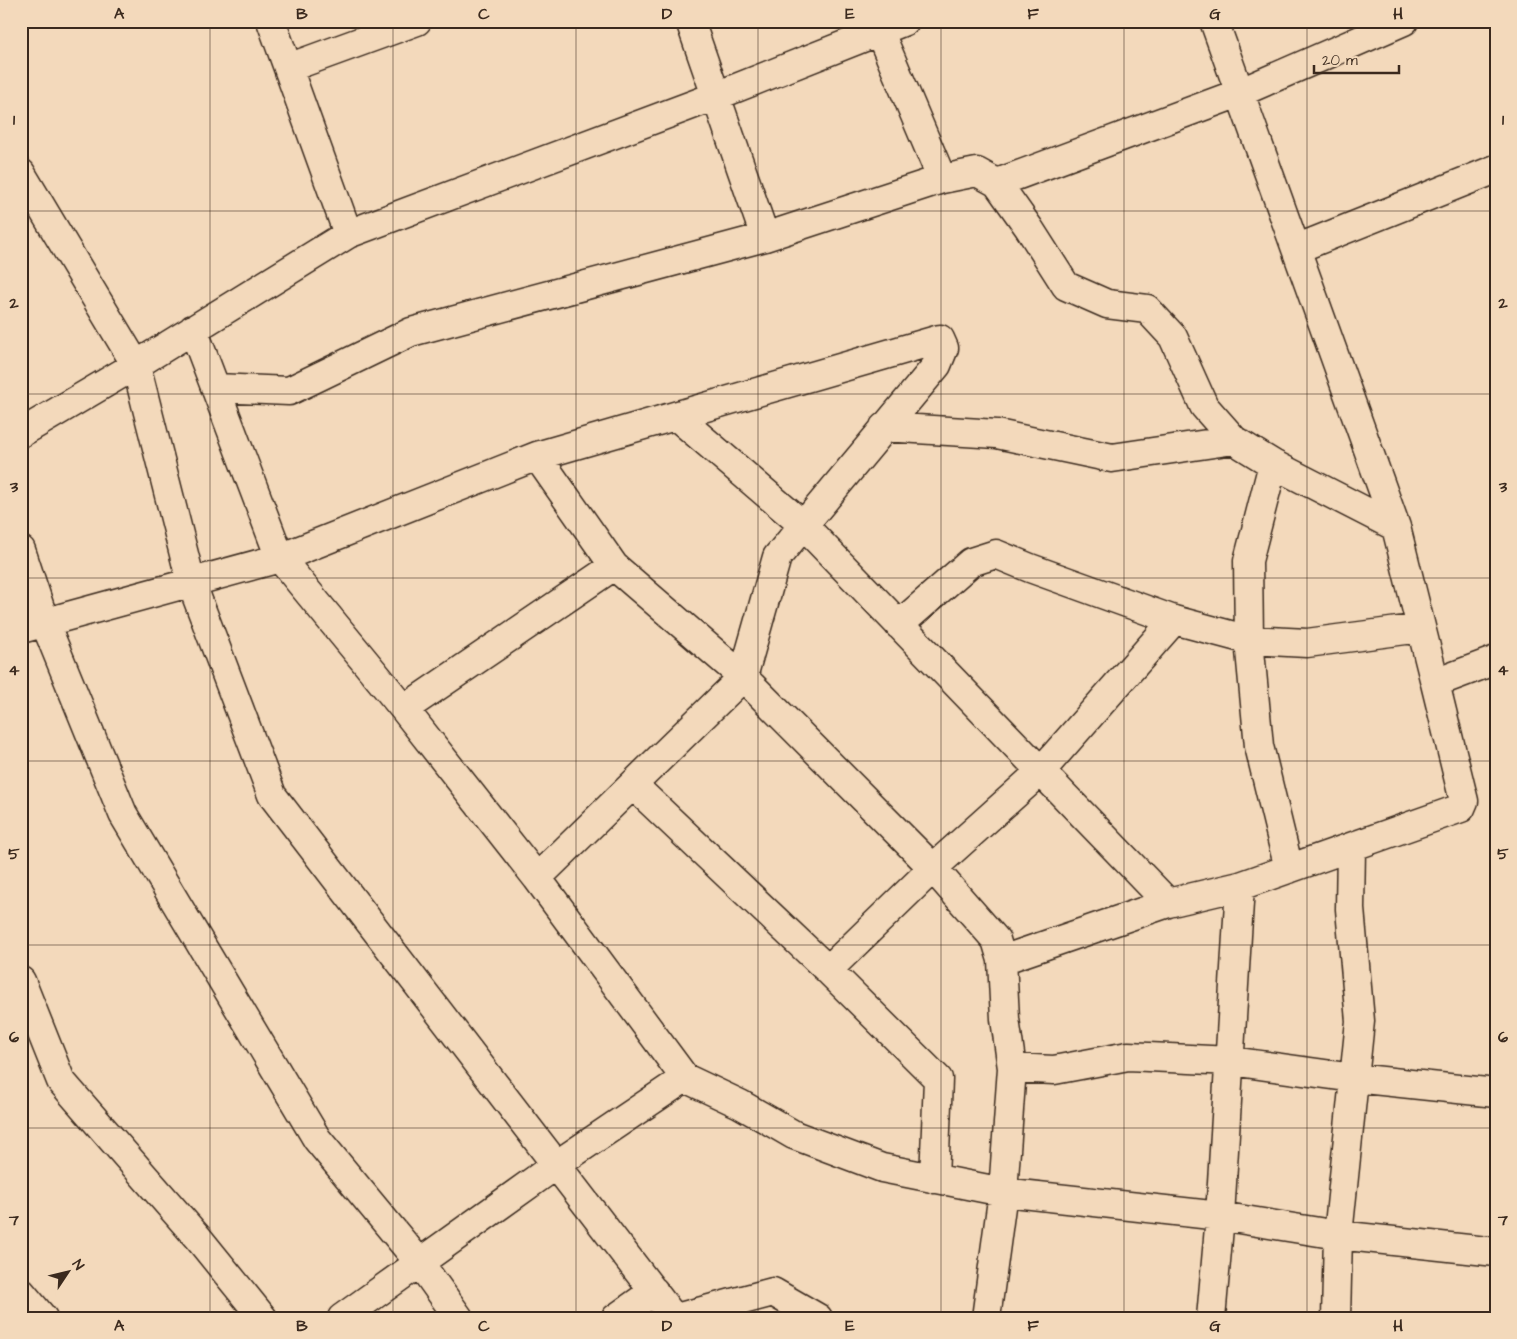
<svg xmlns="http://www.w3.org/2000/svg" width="1517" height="1339" viewBox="0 0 1517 1339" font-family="'Architects Daughter',sans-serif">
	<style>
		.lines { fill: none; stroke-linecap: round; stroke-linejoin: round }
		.minor-casing { stroke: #3b2a1e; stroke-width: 31 }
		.minor { stroke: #f3d9bb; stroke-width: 28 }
		.grid { fill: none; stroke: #3b2a1e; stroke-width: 1; stroke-opacity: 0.55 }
		.neatline { fill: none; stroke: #3b2a1e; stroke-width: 2 }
		.grid-label { font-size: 16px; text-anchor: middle; font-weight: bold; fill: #3b2a1e }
	</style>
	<rect width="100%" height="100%" fill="#f3d9bb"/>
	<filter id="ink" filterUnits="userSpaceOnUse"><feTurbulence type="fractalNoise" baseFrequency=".02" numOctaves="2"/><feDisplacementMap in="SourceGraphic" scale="10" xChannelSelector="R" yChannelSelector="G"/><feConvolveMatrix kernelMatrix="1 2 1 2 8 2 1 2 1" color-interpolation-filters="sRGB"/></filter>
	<g filter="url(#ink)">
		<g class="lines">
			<g class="minor-casing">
				<path id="minor" d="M271,21L348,234
					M690,21L765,237
					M875,21L942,179
					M1214,21L1396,527L1435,683L1496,660
					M288,68L417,21
					M21,173L136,365L191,582L272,795L674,1318
					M997,183L1239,93L1404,21
					M1296,249L1496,169
					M193,329L280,558L404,709L537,878L685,1078L740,1104L794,1135L882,1168L1003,1192L1220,1216L1338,1235L1496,1252
					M216,388L289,391L411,332L765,237L942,179L977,172L997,183L1029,228L1066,286L1107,304L1147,309L1173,337L1204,406L1234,440L1273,464L1396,527
					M676,416L803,525L1168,903L1240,886L1461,808L1464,801L1435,683
					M884,427L997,434L1112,458L1234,440
					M21,433L136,365L348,234L716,96L905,21
					M537,456L614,566
					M1273,464L1248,561L1249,640L1259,746L1289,869
					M21,550L45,623L123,814L317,1139L419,1262L459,1318
					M899,625L971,562L996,554L1030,568L1174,620L1249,640L1307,643L1421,628
					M21,629L280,558L537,456L940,339L944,348L937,365L777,557L743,677L537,878
					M404,709L614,566L743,677L933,868L996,940L1002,960L1005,1019L1012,1068L1003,1192L986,1318
					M633,785L828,970L938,1079L934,1179
					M1002,960L1168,903
					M828,970L933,868L1041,771L1174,620
					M21,981L61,1081L199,1239L263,1318
					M1012,1068L1054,1070L1128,1056L1231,1061L1354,1078L1496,1093
					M21,1292L43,1318
					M342,1318L556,1165L685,1078
					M616,1318L654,1291
					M676,1318L773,1292L818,1318
					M1211,1318L1220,1216L1240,886
					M1336,1318L1338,1235L1360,1021L1350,909L1351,848"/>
			</g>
			<use href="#minor" class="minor"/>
		</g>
	</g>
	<path class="grid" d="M210,21V1318M393,21V1318M576,21V1318M758,21V1318M941,21V1318M1124,21V1318M1307,21V1318M21,211H1496M21,394H1496M21,578H1496M21,761H1496M21,945H1496M21,1128H1496"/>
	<rect width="1517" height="1339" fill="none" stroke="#f3d9bb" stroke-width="55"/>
	<g transform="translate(68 1272) rotate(55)" stroke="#f3d9bb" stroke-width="4" paint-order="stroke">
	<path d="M0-4L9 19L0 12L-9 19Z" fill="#3b2a1e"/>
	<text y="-8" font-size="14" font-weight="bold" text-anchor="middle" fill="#3b2a1e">N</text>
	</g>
	<path d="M1314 65v8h85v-8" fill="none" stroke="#3b2a1e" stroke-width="2.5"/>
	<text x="1322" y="65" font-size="15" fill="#3b2a1e" stroke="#f3d9bb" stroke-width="4" paint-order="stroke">20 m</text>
	<rect x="28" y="28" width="1462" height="1284" class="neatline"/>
	<g class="grid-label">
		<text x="119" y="19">A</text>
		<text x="302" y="19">B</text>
		<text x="484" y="19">C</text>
		<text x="667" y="19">D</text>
		<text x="850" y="19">E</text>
		<text x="1033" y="19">F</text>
		<text x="1215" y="19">G</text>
		<text x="1398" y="19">H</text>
		<text x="14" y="125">1</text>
		<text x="1503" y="125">1</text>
		<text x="14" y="308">2</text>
		<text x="1503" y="308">2</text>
		<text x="14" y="492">3</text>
		<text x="1503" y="492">3</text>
		<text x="14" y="675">4</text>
		<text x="1503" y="675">4</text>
		<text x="14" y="859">5</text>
		<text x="1503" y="859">5</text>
		<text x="14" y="1042">6</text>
		<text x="1503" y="1042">6</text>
		<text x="14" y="1225">7</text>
		<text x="1503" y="1225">7</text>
		<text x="119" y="1331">A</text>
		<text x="302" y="1331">B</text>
		<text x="484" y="1331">C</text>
		<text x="667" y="1331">D</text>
		<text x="850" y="1331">E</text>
		<text x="1033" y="1331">F</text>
		<text x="1215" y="1331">G</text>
		<text x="1398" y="1331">H</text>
	</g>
</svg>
